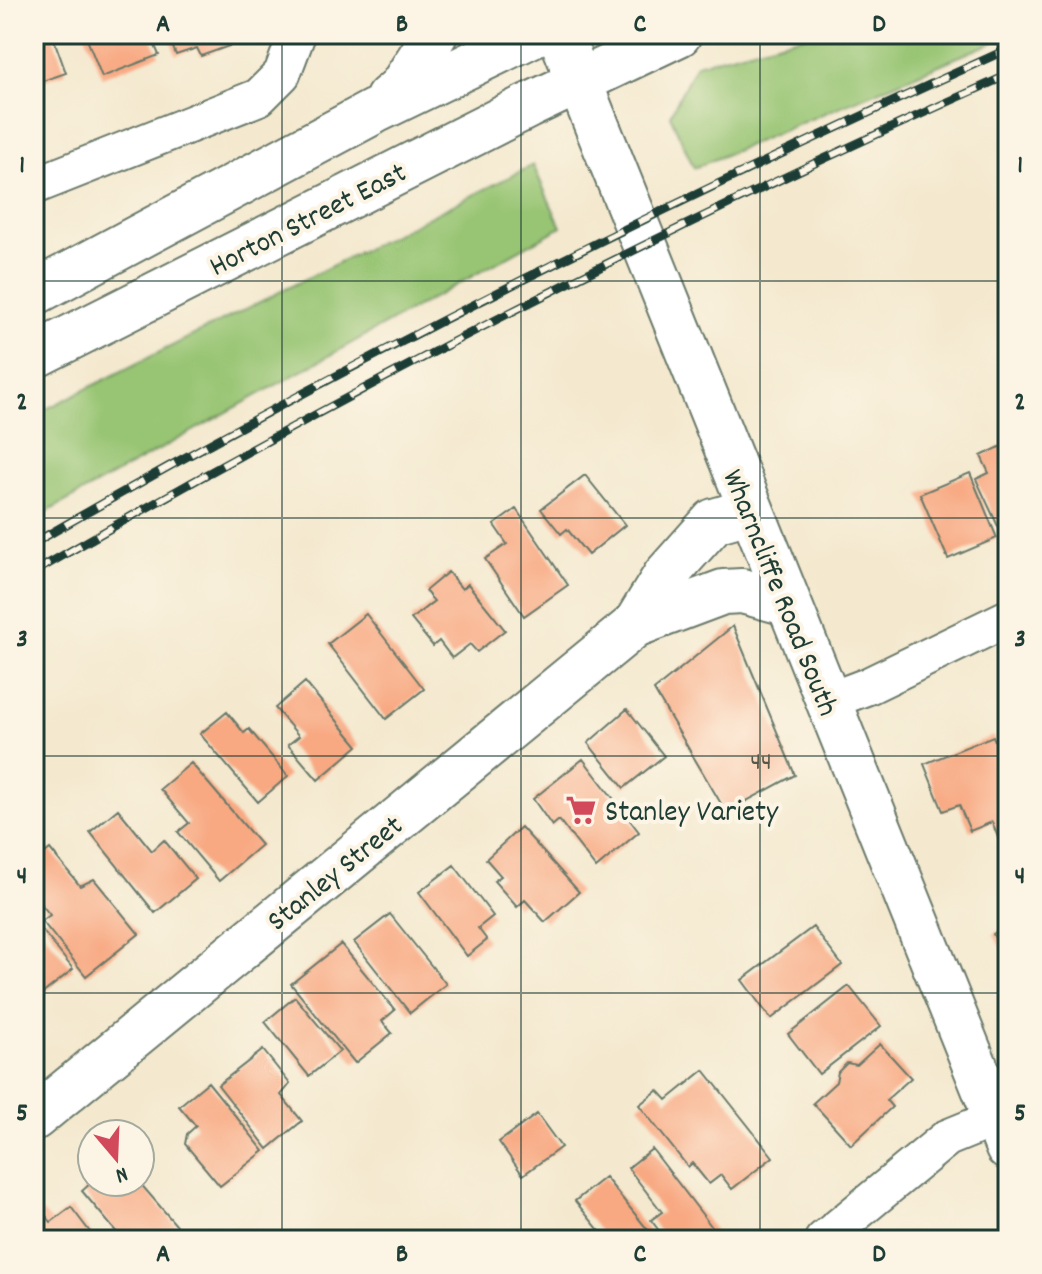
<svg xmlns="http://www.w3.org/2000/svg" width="1042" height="1274" viewBox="0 0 1042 1274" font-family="Dekko,sans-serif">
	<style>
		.green { fill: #98c573; stroke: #5c8154; stroke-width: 2 }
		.building { fill: #f8a982 }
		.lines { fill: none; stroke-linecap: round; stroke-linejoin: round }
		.street-casing { stroke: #6a796a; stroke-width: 40 }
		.secondary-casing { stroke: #6a796a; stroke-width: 48 }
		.street { stroke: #fff; stroke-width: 36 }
		.secondary { stroke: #fff; stroke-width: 44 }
		.rail-casing { stroke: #1f3d34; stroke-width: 9 }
		.rail { stroke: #fcf5e5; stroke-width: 6; stroke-dasharray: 18; stroke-linecap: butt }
		.grid { fill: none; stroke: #1f3d34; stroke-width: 2; stroke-opacity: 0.55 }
		.labels { text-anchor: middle; stroke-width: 8; stroke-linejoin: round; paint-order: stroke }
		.number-label { font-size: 26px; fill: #555848 }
		.street-label { font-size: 30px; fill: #1f3d34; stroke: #fcf5e5 }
		.poi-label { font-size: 30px; fill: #1f3d34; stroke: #fcf5e5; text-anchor: start }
		.neatline { fill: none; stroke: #1f3d34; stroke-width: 3 }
		.grid-label { font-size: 26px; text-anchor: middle; font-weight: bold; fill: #1f3d34 }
	</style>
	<rect width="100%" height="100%" fill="#fcf5e5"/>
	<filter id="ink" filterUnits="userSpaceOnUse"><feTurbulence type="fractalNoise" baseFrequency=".0125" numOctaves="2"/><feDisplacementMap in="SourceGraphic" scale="16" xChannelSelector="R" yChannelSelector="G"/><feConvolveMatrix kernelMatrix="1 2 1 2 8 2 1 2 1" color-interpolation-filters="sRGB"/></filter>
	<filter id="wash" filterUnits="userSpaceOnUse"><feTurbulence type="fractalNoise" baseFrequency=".006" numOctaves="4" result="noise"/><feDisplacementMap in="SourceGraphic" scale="32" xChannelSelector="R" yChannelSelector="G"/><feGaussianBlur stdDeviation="1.8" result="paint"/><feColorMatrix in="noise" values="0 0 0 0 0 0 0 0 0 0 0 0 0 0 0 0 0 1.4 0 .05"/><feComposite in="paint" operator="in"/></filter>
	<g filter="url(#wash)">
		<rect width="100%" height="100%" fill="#f4e9cf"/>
		<path class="green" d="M811,34H1008V36L694,168L670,115L696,64Z
			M533,165L561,227L34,519V415Z"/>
		<g id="blocks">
			<path class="building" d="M34,34H52L66,73L34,84Z
				M85,34H150L159,55L102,77Z
				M168,34H228L232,45L201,56L197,48L176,55Z
				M1008,443V538L1004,539L976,479L989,473L981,456Z
				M970,473L997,538L948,559L920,494Z
				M585,475L625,525L588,555L567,529L561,534L541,509Z
				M516,509L568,585L524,616L485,559L507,544L494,525Z
				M448,572L462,589L468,584L505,630L477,652L470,644L452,658L439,641L433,646L411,619L434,601L425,591Z
				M366,614L424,689L386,719L328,644Z
				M733,626L795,775L726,812L654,690Z
				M305,682L358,746L318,780L288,745L299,736L275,708Z
				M627,709L664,756L624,788L588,743Z
				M227,712L244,733L249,729L288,776L258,802L200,734Z
				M993,736L1008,773V836L999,840L992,822L970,831L959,805L943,811L924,764Z
				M583,759L639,832L596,868L559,820L552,826L533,799Z
				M191,763L261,845L219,881L178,832L189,823L160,789Z
				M118,809L152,851L164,840L196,879L155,913L90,832Z
				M521,827L579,892L545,922L525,900L517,907L494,881L501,876L486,859Z
				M50,849L80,886L94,879L139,934L86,976L42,921L50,915L34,895V862Z
				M454,865L493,916L478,928L487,940L467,956L419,892Z
				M390,914L446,984L410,1013L354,942Z
				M34,920L73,969L42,994L34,984Z
				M1008,925V961L993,934Z
				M813,927L842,965L771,1019L742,980Z
				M341,944L395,1010L382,1021L392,1033L355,1063L291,984Z
				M849,986L881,1026L819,1074L788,1034Z
				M295,997L340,1051L309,1076L265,1022Z
				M880,1044L911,1078L886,1100L892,1107L851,1145L813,1103L836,1082L838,1072L847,1063L857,1065Z
				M263,1050L290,1084L281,1095L302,1121L268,1149L218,1085Z
				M704,1070L773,1157L732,1189L721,1175L709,1184L692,1163L688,1167L639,1105L658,1090L667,1100Z
				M208,1082L264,1151L220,1186L185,1144L187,1134L196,1126L179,1106Z
				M537,1114L561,1147L523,1175L499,1142Z
				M652,1149L718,1235L711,1240H666L651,1220L662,1212L628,1168Z
				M605,1177L656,1240H607L575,1201Z
				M92,1182H139L189,1240H123L82,1191Z
				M71,1207L96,1240H34V1218L43,1212L51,1222Z"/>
		</g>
	</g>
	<g filter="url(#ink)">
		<use href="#blocks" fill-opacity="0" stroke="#6a796a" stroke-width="2"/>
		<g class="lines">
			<g class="street-casing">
				<path id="street" d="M34,186L259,97L282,74L297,34
					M826,702L868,686L1008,618
					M823,1240L947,1138L996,1118"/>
			</g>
			<g class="secondary-casing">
				<path id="secondary" d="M560,34L1008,1148
					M388,98L401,87L435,34
					M34,293L375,111L534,34
					M34,356L528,106L679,34
					M635,625L665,576L714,521L749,511
					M34,1118L635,625L723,592L742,591L787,603"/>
			</g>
			<use href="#street" class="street"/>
			<use href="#secondary" class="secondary"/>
			<g class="rail-casing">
				<path id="rail" d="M34,543C349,360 676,199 1008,49
					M34,572C350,389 674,223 1008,75"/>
			</g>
			<use href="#rail" class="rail"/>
		</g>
	</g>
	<path class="grid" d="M282,34V1240M521,34V1240M760,34V1240M34,281H1008M34,518H1008M34,756H1008M34,993H1008"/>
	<defs>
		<g id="supermarket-bare" transform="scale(2.4)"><path d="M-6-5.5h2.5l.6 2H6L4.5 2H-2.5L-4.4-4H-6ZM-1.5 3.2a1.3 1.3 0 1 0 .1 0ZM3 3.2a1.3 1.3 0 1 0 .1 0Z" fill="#d1495b" stroke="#fcf5e5" stroke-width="2.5" paint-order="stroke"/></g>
	</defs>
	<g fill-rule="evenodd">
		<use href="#supermarket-bare" x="581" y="810"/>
	</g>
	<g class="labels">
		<g class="number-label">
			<text x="761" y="769">44</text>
		</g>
		<g class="street-label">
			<text transform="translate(307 218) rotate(-27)" y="10">Horton Street East</text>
			<text transform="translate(782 592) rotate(68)" y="10">Wharncliffe Road South</text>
			<text transform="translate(334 872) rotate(-39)" y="10">Stanley Street</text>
		</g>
		<g class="poi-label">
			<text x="605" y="820">Stanley Variety</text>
		</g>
	</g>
	<rect width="1042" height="1274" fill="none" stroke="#fcf5e5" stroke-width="88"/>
	<g transform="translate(116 1158) rotate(161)"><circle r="38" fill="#fcf5e5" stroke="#a4ab9e" stroke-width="2"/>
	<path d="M0-6L14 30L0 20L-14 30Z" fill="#d1495b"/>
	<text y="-12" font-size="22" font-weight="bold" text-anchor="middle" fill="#1f3d34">N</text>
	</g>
	<rect x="44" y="44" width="954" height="1186" class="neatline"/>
	<g class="grid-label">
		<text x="163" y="31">A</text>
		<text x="402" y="31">B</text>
		<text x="640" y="31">C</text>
		<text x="879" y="31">D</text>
		<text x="22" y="172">1</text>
		<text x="1020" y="172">1</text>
		<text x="22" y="409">2</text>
		<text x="1020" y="409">2</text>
		<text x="22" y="646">3</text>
		<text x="1020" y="646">3</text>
		<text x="22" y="883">4</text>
		<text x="1020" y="883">4</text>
		<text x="22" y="1120">5</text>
		<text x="1020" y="1120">5</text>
		<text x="163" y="1261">A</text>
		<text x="402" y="1261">B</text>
		<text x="640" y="1261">C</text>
		<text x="879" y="1261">D</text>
	</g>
</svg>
